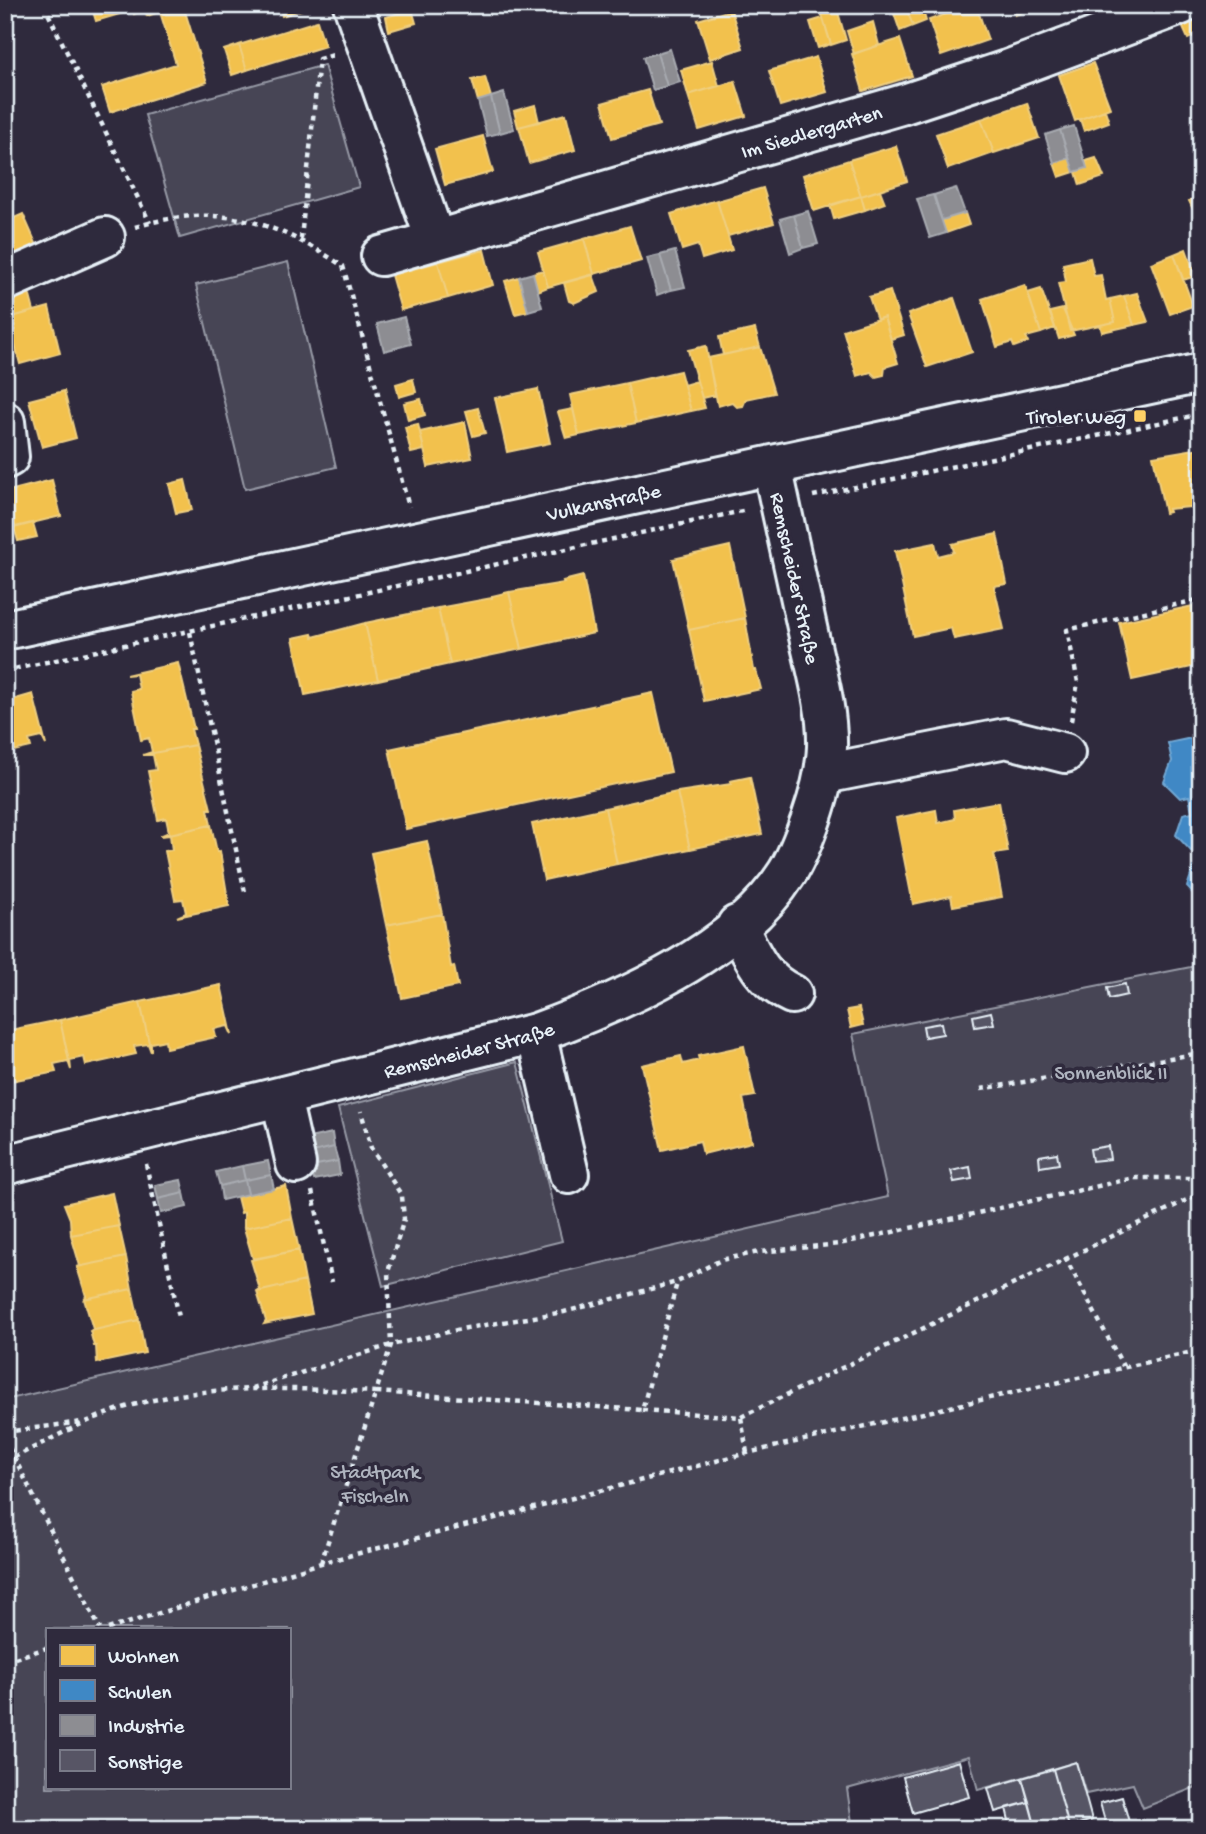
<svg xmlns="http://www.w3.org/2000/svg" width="1206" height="1834" viewBox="0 0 1206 1834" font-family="'Gochi Hand',sans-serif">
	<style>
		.green { fill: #464455; stroke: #979aa6; stroke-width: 2; fill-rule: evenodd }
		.homes { fill: #f2c14e; stroke: #efcf81; stroke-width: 2 }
		.schools { fill: #3f88c5; stroke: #72a8d4; stroke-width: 2 }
		.industry { fill: #8d8d92; stroke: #a8abb1; stroke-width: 2 }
		.building { fill: #575565; stroke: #e8f1f8; stroke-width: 2 }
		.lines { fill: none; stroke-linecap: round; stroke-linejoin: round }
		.minor-casing { stroke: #e8f1f8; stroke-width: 44 }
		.path { stroke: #e8f1f8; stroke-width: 4.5; stroke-dasharray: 5 5; stroke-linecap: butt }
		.minor { stroke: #2f2a3d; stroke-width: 38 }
		.poi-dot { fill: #ffd166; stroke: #2f2a3d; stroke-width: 2.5 }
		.labels { text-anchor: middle; stroke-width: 7; stroke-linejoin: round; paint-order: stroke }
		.street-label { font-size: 21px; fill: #e8f1f8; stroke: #2f2a3d }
		.poi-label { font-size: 21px; fill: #e8f1f8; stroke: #2f2a3d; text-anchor: end }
		.park-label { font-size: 21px; fill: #afb4bf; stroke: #2f2a3d }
	</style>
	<rect width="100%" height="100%" fill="#2f2a3d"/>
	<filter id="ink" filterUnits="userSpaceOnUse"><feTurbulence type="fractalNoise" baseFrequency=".0143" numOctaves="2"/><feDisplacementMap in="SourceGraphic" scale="14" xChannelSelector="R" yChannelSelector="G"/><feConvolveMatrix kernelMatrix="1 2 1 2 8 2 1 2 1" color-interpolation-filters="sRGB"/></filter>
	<g filter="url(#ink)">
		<path class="green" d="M324,65L359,187L180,238L145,115Z
			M288,262L336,467L245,489L196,285Z
			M1201,965V1785L1143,1808L1133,1784L1086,1794L1076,1762L978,1790L969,1756L847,1789L853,1829H5V1400L888,1197L853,1034ZM47,1629H289V1787H47Z
			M517,1062L562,1241L383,1286L338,1108Z"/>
		<path class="homes" d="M91,5H143L145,10L134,14L133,10L96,21Z
			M143,5H180L147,16Z
			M183,5L207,82L110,112L102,87L176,64L160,12Z
			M279,5H312V6L282,16Z
			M819,5H836L846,40L831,45Z
			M891,5H905L913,26L900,31Z
			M905,5H921L926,21L913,26Z
			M972,5H976L988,40L941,56L929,20Z
			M1012,5H1043L1015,15Z
			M412,9L416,23L389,31L386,17Z
			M731,10L743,48L710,59L698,20Z
			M1201,12V33L1188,39L1180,21Z
			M823,18L831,44L818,48L810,22Z
			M317,21L325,46L247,70L239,45Z
			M873,22L879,45L854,54L847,31Z
			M900,39L912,76L863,91L852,54Z
			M239,45L247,70L232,75L224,50Z
			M816,57L827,92L780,106L769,71Z
			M712,61L719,86L688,95L681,70Z
			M1093,63L1110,108L1075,121L1059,75Z
			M485,77L491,97L478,101L472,80Z
			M735,81L746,116L699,130L688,95Z
			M648,90L659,125L612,138L602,103Z
			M1027,103L1039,138L994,153L981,119Z
			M535,105L539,122L518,127L514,111Z
			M1105,110L1109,122L1084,131L1080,119Z
			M566,114L575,150L529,163L519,127Z
			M981,119L994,153L948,169L936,134Z
			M483,136L493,172L445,185L435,149Z
			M896,146L907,181L861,196L849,160Z
			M1069,158L1074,172L1059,177L1054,163Z
			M1096,158L1104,177L1080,185L1076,172L1087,168L1086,161Z
			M849,160L861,196L814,211L803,175Z
			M763,188L774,223L728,236L717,201Z
			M880,190L885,203L865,210L861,196Z
			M1201,195V220L1199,221L1189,201Z
			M861,196L865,210L834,219L830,205Z
			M717,200L732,250L702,259L698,245L682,250L671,214Z
			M965,213L969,225L946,233L942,220Z
			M23,214L38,248L5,262V222Z
			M630,226L641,261L594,274L584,239Z
			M584,239L594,274L548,287L538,252Z
			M1186,249L1196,276L1183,280L1174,254Z
			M484,250L493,285L448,298L438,262Z
			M1174,254L1193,306L1170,314L1151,263Z
			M1090,258L1094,276L1101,275L1106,300L1110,299L1115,322L1070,331L1058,283L1066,282L1063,264Z
			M438,262L448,298L401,310L391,275Z
			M543,270L548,287L538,291L533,273Z
			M593,275L599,292L574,303L569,301L564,283Z
			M519,277L528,311L515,314L505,281Z
			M26,281L34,311L9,318L5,290Z
			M1025,285L1041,333L1026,337L1028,342L1014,347L1012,342L997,347L982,299Z
			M1041,289L1055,328L1041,333L1028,293Z
			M890,291L904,335L891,339L884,317L877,320L869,297Z
			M1137,293L1148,322L1134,325L1124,296Z
			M1124,296L1134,325L1102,332L1100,325L1115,322L1110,299Z
			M954,298L972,352L927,367L908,314Z
			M49,307L60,353L20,364L8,318Z
			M1063,309L1074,335L1059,339L1050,312Z
			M884,317L898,363L885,367L884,375L876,377L871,372L857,376L843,330Z
			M755,329L760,347L723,355L719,337Z
			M706,346L715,395L702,398L688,350Z
			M760,347L774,393L746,399L743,406L737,407L732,402L718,406L708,358Z
			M680,371L691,411L636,423L627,383Z
			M413,379L416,392L399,397L396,384Z
			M697,381L705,408L691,411L684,385Z
			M627,383L636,423L579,435L570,395Z
			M538,389L550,443L507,452L495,398Z
			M64,391L76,438L42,447L29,400Z
			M421,399L425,415L408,420L404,403Z
			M478,408L485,433L473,436L466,411Z
			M573,409L579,435L566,438L558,412Z
			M465,422L472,458L428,467L420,432Z
			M418,424L424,450L411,453L405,427Z
			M1201,448V506L1168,509L1169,512L1165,513L1153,456Z
			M52,480L61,516L15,527L5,492Z
			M185,480L192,510L176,513L169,484Z
			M5,492L15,527L5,530Z
			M33,523L37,537L18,541L14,528Z
			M997,534L1007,584L994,586L1004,629L954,639L951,628L913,636L895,551L935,543L938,556L954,552L952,544Z
			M730,546L745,618L689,630L673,559Z
			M583,576L594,633L522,649L509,592L564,583L563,581Z
			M509,592L522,649L450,664L438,608L492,598V596Z
			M1201,604V642L1193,606Z
			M1193,606L1201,642V665L1132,680L1119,622Z
			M438,608L450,664L378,680L365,623Z
			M745,618L754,670H756L761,689L704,701L689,630Z
			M365,623L378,680L305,695L293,638L312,634L313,637Z
			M178,663L194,729H191L195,745L143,755L152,752L149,738L141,740L131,691L139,689L136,674L126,675Z
			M653,693L671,772L406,829L389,749Z
			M33,694L46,745L42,737L29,740L31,747L5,753V702Z
			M195,745L211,809H208L211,825L160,836L169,832L166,818L158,820L148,771L156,770L153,755H143Z
			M750,777L762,834L690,849L677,792L731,784L730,781Z
			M677,792L690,849L617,864L605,808Z
			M999,802L1008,852L994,854L1002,897L953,906L951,896L913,904L896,818L936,810L938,823L955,819L954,810Z
			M605,808L617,864L544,880L532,824Z
			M211,825L217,852L220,851L229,906L177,917L186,913L183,899L175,900L165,851L172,850L170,835L160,836Z
			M427,841L442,914L386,925L371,853Z
			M442,914L451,967L454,966L458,986L402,998L386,925Z
			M221,985L232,1035L228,1026L214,1029L216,1037L166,1048L165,1040L151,1043V1052L140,1002Z
			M140,1002L151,1052L148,1044L134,1046L136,1054L86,1065L84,1057L70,1060L71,1070L60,1020Z
			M859,1008L863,1025L851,1028L847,1010Z
			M60,1020L71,1070L68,1061L54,1064L56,1072L6,1082L5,1031Z
			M744,1046L755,1096L743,1098L752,1142L703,1154L700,1141L662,1150L642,1065L681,1056L683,1064L699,1060L698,1056Z
			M286,1186L292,1218L244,1228V1212L241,1213L237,1197Z
			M112,1193L119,1226L71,1235L70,1219L64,1204Z
			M292,1218L299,1250L253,1259L244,1228Z
			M119,1226L126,1257L77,1267L80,1266L71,1235Z
			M299,1250L305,1281L257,1292L260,1290L251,1260Z
			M126,1257L132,1289L84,1299L86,1296L77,1267Z
			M305,1281L312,1314L264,1324L266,1321L257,1292Z
			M132,1289L139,1320L90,1331L93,1329L84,1299Z
			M139,1320L145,1353L97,1363L96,1346H94L90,1331Z"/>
		<path class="schools" d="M1201,736V850L1191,851L1176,835L1183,814L1192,812L1189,796L1180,798L1164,782L1172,761L1168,743Z
			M1201,736V850L1191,851L1176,835L1183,814L1192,812L1189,796L1180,798L1164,782L1172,761L1168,743Z
			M1201,865V902L1187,887L1194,866Z
			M1201,865V902L1187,887L1194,866Z"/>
		<path class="industry" d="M670,49L680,82L667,86L657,53Z
			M657,53L667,86L653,90L643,57Z
			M504,93L514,129L500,133L491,97Z
			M491,97L500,133L487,136L478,101Z
			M1074,126L1087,168L1074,172L1060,130Z
			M1060,130L1069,158L1054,163L1045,135Z
			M956,188L965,213L942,220L934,195Z
			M933,195L946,233L930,238L917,199Z
			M808,211L818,244L803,248L794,215Z
			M794,215L803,248L790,253L780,219Z
			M675,251L685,287L671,290L660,255Z
			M660,255L671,290L657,295L647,258Z
			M533,273L542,307L528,311L519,277Z
			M404,317L411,344L384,351L377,324Z
			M332,1133L334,1147L309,1153L305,1139Z
			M334,1147L338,1161L311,1166L309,1153Z
			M268,1161L271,1175L245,1180L242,1166Z
			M338,1161L340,1175L314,1180L311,1166Z
			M242,1166L245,1180L220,1186L216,1172Z
			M271,1175L274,1189L248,1194L245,1180Z
			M181,1180L184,1193L158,1199L155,1185Z
			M245,1180L248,1194L222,1200L220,1186Z
			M184,1193L187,1207L161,1213L158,1199Z"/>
		<path class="building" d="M1125,984L1127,995L1109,999L1107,988Z
			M991,1012L994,1024L975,1027L973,1016Z
			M941,1023L943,1034L925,1037L923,1026Z
			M1108,1146L1110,1159L1092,1161L1090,1149Z
			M1057,1153L1059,1164L1040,1167L1039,1156Z
			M970,1167L972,1179L954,1182L951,1171Z
			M959,1761L969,1797L913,1813L903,1777Z
			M1076,1762L1092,1820L1069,1827L1053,1769Z
			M1053,1769L1069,1827L1036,1829L1022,1778Z
			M1022,1778L1029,1802L995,1812L988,1788Z
			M1122,1797L1129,1822L1107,1828L1100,1803Z
			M1029,1802L1036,1829H1011L1006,1808Z"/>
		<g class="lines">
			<g class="minor-casing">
				<g id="minor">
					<path d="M353,5L435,239"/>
					<path id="s1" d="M381,256L904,104L1007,70L1181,5"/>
					<path d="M5,281L105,237"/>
					<path d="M5,422L9,457L5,459"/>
					<path id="s2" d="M5,630L1201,373"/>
					<path d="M824,774L1006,738L1065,753"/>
					<path d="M737,925C752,955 761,980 792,994"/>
					<path d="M536,1033L569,1174"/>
					<path d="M281,1098L296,1164"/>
					<path id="s3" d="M5,1165L536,1033C621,1002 737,952 787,873C798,856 804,837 811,819C819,796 826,772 827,747C828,708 816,669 808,632C796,577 784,521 772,466"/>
				</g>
			</g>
			<path class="path" d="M44,5L150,223
				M135,227C218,202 273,220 343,266L409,507
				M301,239L319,59L337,54
				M813,496L1201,414
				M190,632L245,892
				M5,671L747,510
				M1071,721L1078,682L1067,630L1201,599
				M981,1089L1201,1053
				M146,1164L179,1317
				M312,1191L332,1282
				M1065,1257L1123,1366
				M252,1388L391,1345L461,1329L564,1312L677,1282L721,1260L759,1252L839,1244L1134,1178H1201
				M642,1410L741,1417L747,1453
				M741,1417L1201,1193
				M5,1432L81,1422
				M5,1439L100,1629
				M5,1462C48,1441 90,1416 137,1404C215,1383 296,1389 376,1392L391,1345L388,1272L404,1219L402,1196L371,1148L361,1111
				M321,1563L376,1392L642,1410L677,1283
				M108,1629L321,1563L747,1453L1201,1350
				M5,1661L47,1648"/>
			<use href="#minor" class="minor"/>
		</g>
	</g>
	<rect class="poi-dot" x="1133" y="409" width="14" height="14" rx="3.5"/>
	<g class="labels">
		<g class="street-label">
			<text dy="7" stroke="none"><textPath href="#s1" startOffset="448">Im Siedlergarten</textPath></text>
			<text dy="7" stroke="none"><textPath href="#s2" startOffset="612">Vulkanstraße</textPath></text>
			<text transform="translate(796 578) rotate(78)" y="7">Remscheider Straße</text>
			<text dy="7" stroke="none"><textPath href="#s3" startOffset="478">Remscheider Straße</textPath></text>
		</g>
		<g class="poi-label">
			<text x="1126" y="423">Tiroler Weg</text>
		</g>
		<g class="park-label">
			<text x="1111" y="1079">Sonnenblick II</text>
			<text x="375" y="1478">Stadtpark<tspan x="375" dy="24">Fischeln</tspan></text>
		</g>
	</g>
	<rect width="1206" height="1834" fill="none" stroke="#2f2a3d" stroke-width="28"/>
	<rect x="14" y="14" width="1178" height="1806" fill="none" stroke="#e8f1f8" stroke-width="2.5" filter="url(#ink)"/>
	<rect x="46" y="1628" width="245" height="161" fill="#2f2a3d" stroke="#797a88" stroke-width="2"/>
	<rect x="60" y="1645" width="35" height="21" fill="#f2c14e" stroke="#797a88" stroke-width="2"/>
	<text x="108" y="1662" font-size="21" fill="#e8f1f8">Wohnen</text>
	<rect x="60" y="1680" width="35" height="21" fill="#3f88c5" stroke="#797a88" stroke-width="2"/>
	<text x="108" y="1698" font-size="21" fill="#e8f1f8">Schulen</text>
	<rect x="60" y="1715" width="35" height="21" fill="#8d8d92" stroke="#797a88" stroke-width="2"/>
	<text x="108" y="1732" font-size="21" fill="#e8f1f8">Industrie</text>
	<rect x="60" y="1750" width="35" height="21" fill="#575565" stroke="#797a88" stroke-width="2"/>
	<text x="108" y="1768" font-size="21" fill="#e8f1f8">Sonstige</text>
</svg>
